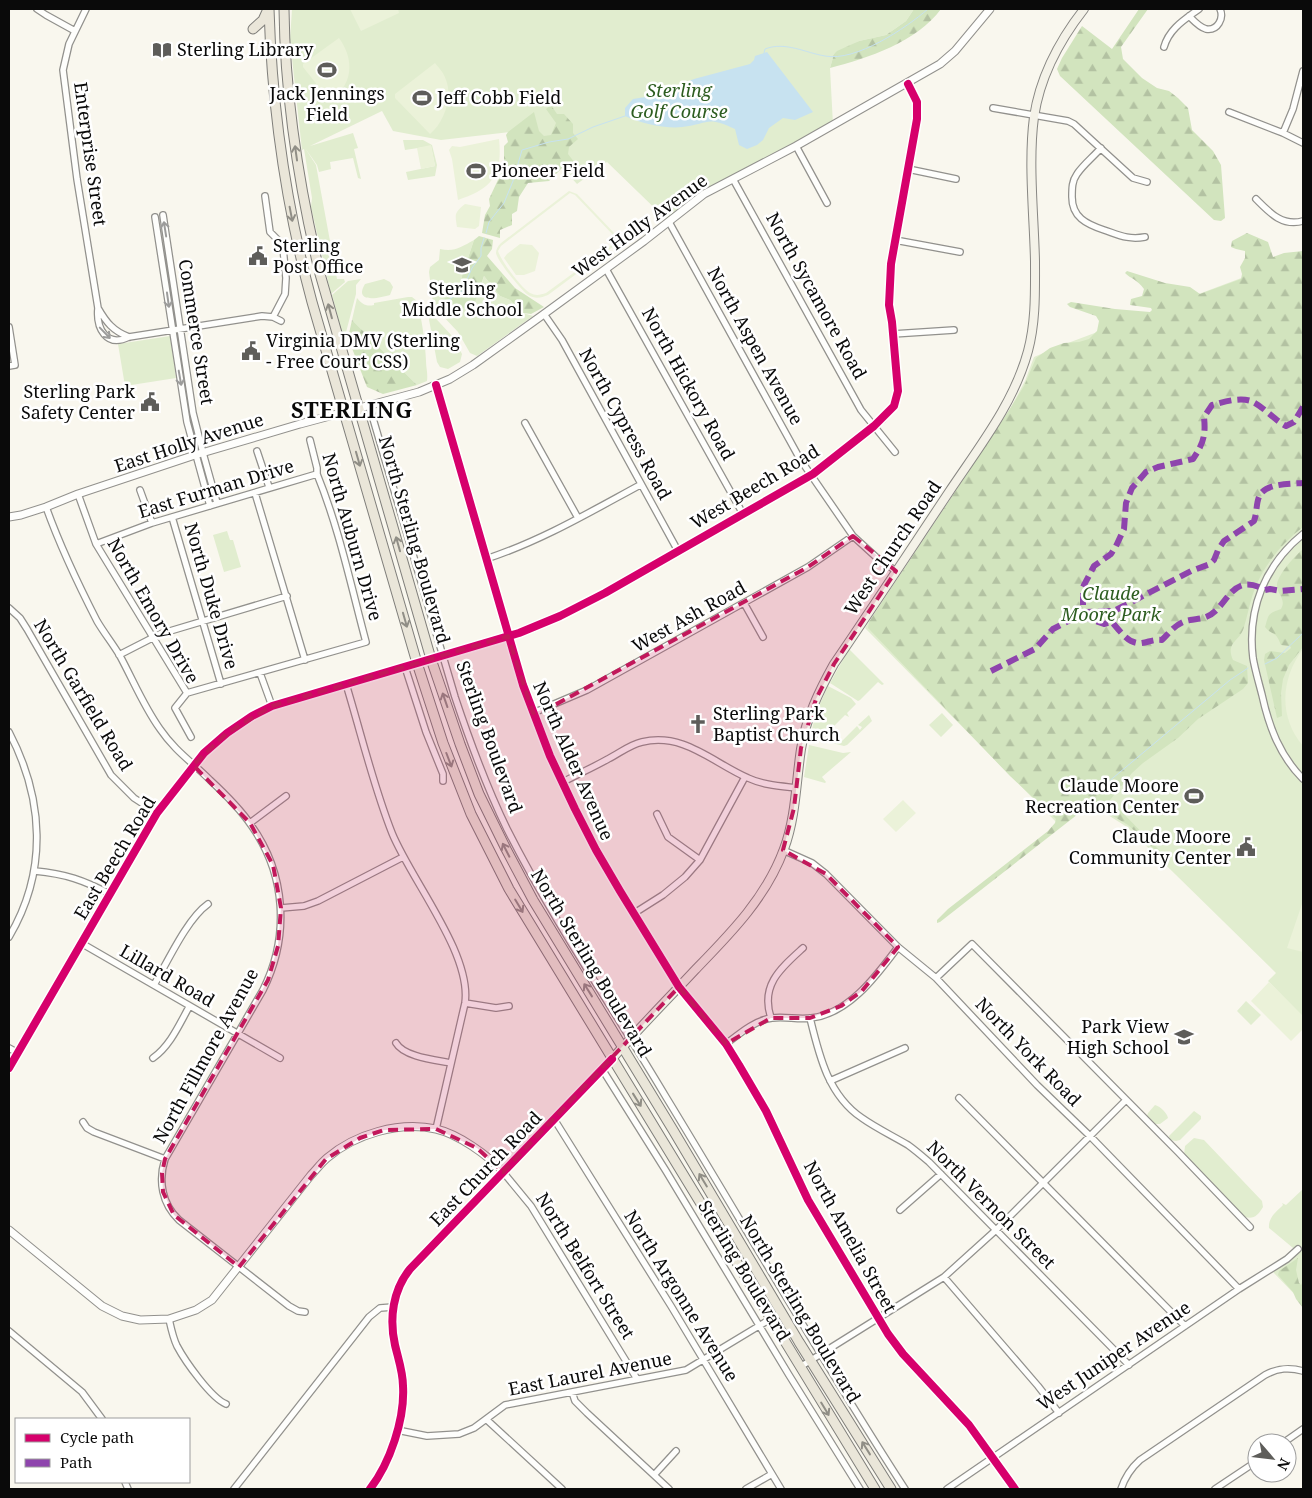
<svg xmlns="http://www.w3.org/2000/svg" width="1312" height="1498" viewBox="0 0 1312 1498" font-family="'Noto Serif',serif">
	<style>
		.green { fill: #e1edcf }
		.forest { fill: url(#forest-firs) }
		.pitch { fill: #ebf2d9; fill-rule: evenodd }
		.water { fill: #c7e2f0 }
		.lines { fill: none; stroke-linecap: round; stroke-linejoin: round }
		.stream { stroke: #c7e2f0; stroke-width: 1 }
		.minor-casing { stroke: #92918d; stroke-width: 8 }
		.tertiary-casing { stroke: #92918d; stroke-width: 9 }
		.secondary-casing { stroke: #888783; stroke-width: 10 }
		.primary-casing { stroke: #7f7e7a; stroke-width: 11 }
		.minor { stroke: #fefefc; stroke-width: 5.5 }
		.tertiary { stroke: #fefefc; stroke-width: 7 }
		.secondary { stroke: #f4f2e8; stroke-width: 8 }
		.primary { stroke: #eae6d9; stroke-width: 9 }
		.quiet { stroke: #8e44ad; stroke-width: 6; stroke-dasharray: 12 6; stroke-linecap: butt }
		.cycleway-casing { stroke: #fff; stroke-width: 11 }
		.cycleway { stroke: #d6006c; stroke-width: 8 }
		.oneway { stroke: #908e86 }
		.oneway2 { stroke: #9c9c9b }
		.marked { fill: #c2185b; fill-opacity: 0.2; stroke: #c2185b; stroke-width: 4; stroke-dasharray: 10 6; stroke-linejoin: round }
		.labels { text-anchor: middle; stroke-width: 5; stroke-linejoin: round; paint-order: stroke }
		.poi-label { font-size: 18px; fill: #0a0a0a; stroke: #fff; text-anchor: start }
		.park-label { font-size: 18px; font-style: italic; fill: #2d5d20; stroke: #fff }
		.street-label { font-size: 18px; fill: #0a0a0a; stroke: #fff }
		.district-label { font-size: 22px; font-weight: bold; letter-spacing: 1px; fill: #0a0a0a; stroke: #fff }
	</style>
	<defs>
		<pattern id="forest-firs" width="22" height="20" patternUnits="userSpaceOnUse" patternTransform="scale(1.25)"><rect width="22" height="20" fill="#d2e4be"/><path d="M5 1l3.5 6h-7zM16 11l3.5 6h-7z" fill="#b3c2a2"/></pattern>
	</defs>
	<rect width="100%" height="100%" fill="#f9f7ee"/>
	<path class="green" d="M292,9H914L906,21L886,35L859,41L834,54L830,68L833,125L704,194L669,222L607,162L577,184L527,130L441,140L393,131L382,111L310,146L353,133L358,148L354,149L361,179L358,178L353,158L330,162L331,169L319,172L317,165L305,148L316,165L337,279H344L345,282L331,294L311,207L312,198L304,149L302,150L290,40Z
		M403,140H423L432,145L437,165L435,176L408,180L406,172L435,166L431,146L405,150Z
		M474,240L467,261L463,266L461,288L450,293L478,296L484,276L500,296L510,300L523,313L533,316L477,356L470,353L458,332L441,314L433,303L429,272L430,267L439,260L440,249C455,252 461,247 474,240Z
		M1303,255V1017L1268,981L1276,973L1127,827L1089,803L1059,825L865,628L1010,409L1025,381L1034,357L1060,346Z
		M361,279L356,285V294L344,340L332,295L348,281Z
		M384,279L390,282L393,287L390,295C380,298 353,304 365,284Z
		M408,297H412L417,301C422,320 425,341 426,361C426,368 428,373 427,381L417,385L352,320L357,298C362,304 366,307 374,305V303Z
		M427,309L453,337L462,354L460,362L448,369L440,367L437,362Z
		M170,336L176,378L125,386L118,344Z
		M227,531L230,540H233L241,567L224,572L213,535Z
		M849,649L884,684L882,685L878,682L860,700L858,701L830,683Z
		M828,686L851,698L856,704L847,713L849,717L845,715L830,730L833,735L825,740L810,737L816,713Z
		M942,713L953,725L941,737L929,725Z
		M869,715L872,721L847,745L844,746L832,743L837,738L842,741L857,726L860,730L862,727L858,725Z
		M809,745L843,753L851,752L822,777L826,782L825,783L804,777Z
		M1246,1001L1261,1015L1251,1025L1237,1011Z
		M1155,1105C1160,1106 1167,1113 1168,1118L1160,1124H1154L1147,1116L1148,1113Z
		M1194,1111L1201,1116V1119L1180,1140L1176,1141L1170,1140L1169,1136Z
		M1194,1138L1204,1140L1262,1201L1263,1207C1259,1214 1254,1220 1245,1217L1184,1155L1185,1146Z
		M1303,1189V1303L1273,1272L1299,1253L1269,1228C1268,1218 1276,1212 1283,1205L1282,1203L1286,1205Z"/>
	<path class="forest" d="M914,9H941C917,42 868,58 830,68L834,54L837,51L859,41L886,35L906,21Z
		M1139,9H1148L1121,47L1123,59L1142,78L1157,88L1169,91L1178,98L1188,108L1192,130L1213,151L1221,165L1225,218L1221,221L1214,220L1060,76L1057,69L1062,58L1082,26L1112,49Z
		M551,105L557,114H564L573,124V133L578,139L569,147L568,154L578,167L562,168L549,181L528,183L519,197L517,211L512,214V225L500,230V238L482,233L485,215L490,206L489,199L504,167V146L508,142L506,135L508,132L534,112L539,131L544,136L551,135L556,123L546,109Z
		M1247,233L1268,242L1273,257L1284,253L1303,251V527C1280,545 1261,568 1252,597C1249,607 1247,617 1244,627C1240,642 1225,642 1233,660L1247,666L1248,683L1243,689L1198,719L1178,738L1143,763L1132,773L1110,800L1170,861L1164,858L1128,825L1093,804L1087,807L940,922L937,923V920L948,909L1048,831L1055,823L1056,819L1010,776L868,628L869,622L1006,415L1024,386L1036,358L1050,348L1064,343L1079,342L1089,339L1097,331L1099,321L1096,316L1070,307L1067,304L1071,302L1115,309L1150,312L1152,310L1151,308L1130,305L1131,299L1142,296L1144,289C1137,279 1131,279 1125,273L1127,271L1165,283L1190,287L1200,294L1241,279L1242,274L1240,267L1245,258V251L1236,249L1231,247L1232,241Z
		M479,236L493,240L492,249L487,256L515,288L544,307L531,314L523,313L510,300L500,296L484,276L474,305L444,314L439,301L448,297L450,293L461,288L463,266L467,261L474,240Z
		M352,320L417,385L383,394L367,387L348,338Z
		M1303,549V647L1289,665L1283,679L1281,693L1282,716L1277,718L1264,660L1265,654L1270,651L1285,653L1291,648L1290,646L1281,645C1275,629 1273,637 1265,627C1269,614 1267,614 1281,609C1287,599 1276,594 1277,584C1279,573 1295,556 1303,549Z
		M1298,1258L1296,1270L1299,1283L1301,1285L1303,1282V1308L1296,1299L1293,1292L1278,1275L1279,1271Z"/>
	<path class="pitch" d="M350,9H398L399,13L361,31Z
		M339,38C355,60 353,85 330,101L303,67V64Z
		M435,63C439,68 444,73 446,80C453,97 444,123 430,134L395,98V94Z
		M499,139C503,176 491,189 458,200L452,159L449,150L452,146L460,147Z
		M431,145L435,166L421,169L417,148Z
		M569,191L577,194L616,235L618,243L548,295C541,298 535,299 528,295C522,291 497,261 496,253C496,249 498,246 501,243ZM570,193L575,195L615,237L616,242L546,293C540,295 536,296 530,293C522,289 501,261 498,251L501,246Z
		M465,204L481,207L479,226L475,229L457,227C455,214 454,213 465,204Z
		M520,244L532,245L539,253L535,271L524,275H516L504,258L507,254Z
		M1303,649V746C1278,717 1281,678 1303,649Z
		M903,800L916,813L896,832L883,819Z
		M1303,901V952L1287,948Z
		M1269,982L1303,1016V1029L1291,1041L1251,1001Z"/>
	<path class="water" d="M767,52L813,112L795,120L783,118L769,128L763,140L757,145L747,149L739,145L735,129C707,115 708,124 682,127C666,129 639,123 625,116V108L633,99L664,94L677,86L694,79L750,64L754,60L755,56Z"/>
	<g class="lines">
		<path class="stream" d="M764,53L765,49C785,41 806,53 825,56C856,62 906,28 928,9
			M486,233L489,222L504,203L513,181L522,150L549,142L568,139L593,127L625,116
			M444,303L462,291L472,268L481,256V248L484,238
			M1265,664L1277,658L1303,633
			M1095,793L1230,680L1248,668"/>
		<g class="minor-casing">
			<path id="minor" d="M37,9L46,15L75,31
				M86,9L69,44L63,70L77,179L98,308C96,328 106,348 129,337L262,316L273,317L281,321
				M1189,16C1194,21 1199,27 1206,29C1218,31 1224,18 1220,9
				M1164,47C1169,29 1184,20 1199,9
				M993,108L1068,121L1074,124L1133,178L1147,182
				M1229,112L1283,133L1303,143
				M1283,133L1293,109L1303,71
				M796,146L827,203
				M1101,148C1093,157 1083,165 1077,174C1072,181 1072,188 1072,197C1072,217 1086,224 1104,230C1119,235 1128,240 1145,237
				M908,169L956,179
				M733,179L861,410L895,452
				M265,196L270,232L281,243L283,248L286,278L285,294L273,317
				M1256,199C1269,212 1282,227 1303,221
				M163,215L193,413L203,453L217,503
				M155,217L187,422L210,506
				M669,222L800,459L853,536L876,557L896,571
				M895,240L960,252
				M606,269L743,514
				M98,308C106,322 113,331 129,337
				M544,314L562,340L678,551
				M9,327L15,365L9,366
				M893,334L954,330
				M436,385L523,685L550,756L575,809L596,850L620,891L679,987L726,1044L739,1065L766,1111L808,1200L888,1334L903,1354L969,1425L1015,1489
				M369,405L455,697C470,742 486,786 507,829C554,922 613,1008 666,1097C746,1228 822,1361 905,1489
				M525,423L578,518
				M257,451L269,487
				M140,490L152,523
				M255,493L305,660
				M78,494L96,544L187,693
				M46,507C60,546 78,584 97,621C104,633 113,644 120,656C133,680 144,707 160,729C175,751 192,762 210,780C224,793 241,810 251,825C286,874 290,936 263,990L165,1159C158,1181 162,1204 179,1220L289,1306L298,1311L305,1312
				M172,517L221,684
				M1303,534C1265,565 1247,609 1253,658C1255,670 1259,683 1262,695C1269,727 1280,756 1303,779
				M96,544L152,523L317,474
				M486,559C541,541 590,512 640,485
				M744,603L763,637
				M9,608L20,618L27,629L111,775L134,798L157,813
				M119,655L160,634L287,596
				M431,659L519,633L560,616L605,593L813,474L883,419L894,406L898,391L892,322L889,305V284L891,264L917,119V102L908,84
				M405,667L426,732L443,774V781
				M260,673L272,706
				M346,684C361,733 373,785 392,833C411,880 472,954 465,1003L436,1129
				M187,693L366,642C351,586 339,528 317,474V468L310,440
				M187,693L175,708L191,737
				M533,713L587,690L808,567L853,536
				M9,732C44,799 48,871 9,937
				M563,782C578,774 594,767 608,759C620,753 629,745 642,742C684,732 713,763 748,778C763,785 780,786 797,788
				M657,814L668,837L700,860
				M250,823L286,796
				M783,850L812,863L826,874L898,947L936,978L1037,1085L1091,1137L1239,1289
				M35,871C66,874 83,880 110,894
				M281,908L304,906L318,901L403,857
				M633,914L663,895L685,877L700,860L745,777
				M81,943L280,1058
				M936,978L972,944L1178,1152L1250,1227
				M154,985C168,961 187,919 208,904
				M465,1003L496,1008L509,1006
				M771,1018C760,985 781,968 803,948
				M810,1018C819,1055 828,1095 862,1118C876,1128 893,1136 908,1145C915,1150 922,1156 929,1162L1129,1365
				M396,1043C404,1057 436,1060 451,1063
				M726,1044C739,1034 755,1020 772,1018C785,1016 798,1020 811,1018C849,1014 877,975 898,947
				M9,1048L18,1053
				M153,1058C170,1046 179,1025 189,1007
				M602,1069L666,1171L789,1375L860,1489
				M830,1081L905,1048
				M959,1098L1185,1326
				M554,1119L671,1306L781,1489
				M83,1122L87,1128L94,1132L165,1159
				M503,1172L531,1206L637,1379
				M900,1210L941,1174
				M944,1277L1038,1386L1059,1413
				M169,1319C171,1328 173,1338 177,1346C185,1361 211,1398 226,1404
				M9,1331L82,1392L102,1419
				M800,1367L944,1277L996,1230L1126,1100
				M572,1392L575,1401L587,1413L669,1489
				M487,1420L562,1489
				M397,1430L427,1436L459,1434L474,1428L505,1405L686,1370L782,1312
				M1283,1443L1303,1429
				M654,1475L676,1451
				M125,1482L128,1489
				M234,1489L369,1317L380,1308L393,1307
				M746,1489L772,1474
				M947,1489L1239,1289L1287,1259L1298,1249
				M1121,1489C1125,1477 1130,1469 1140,1460L1265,1375C1278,1368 1289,1367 1303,1371
				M1215,1489L1257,1461"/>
		</g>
		<g class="tertiary-casing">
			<path id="tertiary" d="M9,517L21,515L46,507L78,494L195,455L300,424L419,392L450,379L473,365L544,314L644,241L704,194L796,146L940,64L955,51L990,9
				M9,1068L157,813L204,753L227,733L252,716L272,706L431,659
				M9,1230L102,1306L122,1316L140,1320L169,1319L196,1310L212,1300L311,1175C316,1170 321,1163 327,1158C355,1134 399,1121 436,1129C458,1134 488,1155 503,1172
				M370,1489C390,1463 405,1419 403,1386C403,1372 398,1358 395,1345C389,1318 393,1290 410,1269L612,1059"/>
		</g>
		<g class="secondary-casing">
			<path id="secondary" d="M612,1059C639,1028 667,1000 695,970C730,934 766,898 784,849C796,817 796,782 801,749C806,718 819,691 834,664C873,607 911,549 949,492C979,447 1014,403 1028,351C1036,321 1035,291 1035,261C1034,216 1028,162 1034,117C1040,77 1059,41 1084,9"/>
		</g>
		<g class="primary-casing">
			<path id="primary" d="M269,9C272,109 286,206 312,302L417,663L443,743L471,814L509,889L875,1489
				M284,9C285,98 299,187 320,274L431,659L460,744L479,794L506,849L533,900L673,1130L799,1342L891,1489
				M253,29L263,20L268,9"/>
		</g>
		<use href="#minor" class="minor"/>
		<use href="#tertiary" class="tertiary"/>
		<use href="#secondary" class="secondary"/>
		<use href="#primary" class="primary"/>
		<path class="quiet" d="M1259,587C1230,575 1227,609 1206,617C1201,619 1195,619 1190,620C1177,622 1171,631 1162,640C1154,639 1149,642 1142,643C1129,645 1120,631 1112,622L1104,624L1087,618L1083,606V587L1094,566L1111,554L1116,546L1124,529L1126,503L1132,488L1146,472L1158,467L1193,459C1203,444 1206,436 1204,417L1212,405C1224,402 1239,397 1251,401C1263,406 1274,420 1286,426L1294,422L1303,407
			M1265,590L1270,589L1281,591L1303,589
			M991,671L1035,649L1053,629L1085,612L1114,611L1191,571L1210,564L1214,560L1218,550L1224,541L1254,521C1257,513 1256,504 1259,497C1264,483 1291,484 1303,483"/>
		<g class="cycleway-casing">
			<path id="cycleway" d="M436,385L523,685L550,756L575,809L596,850L620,891L679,987L726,1044L739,1065L766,1111L808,1200L888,1334L903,1354L969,1425L1015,1489
				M9,1068L157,813L204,753L227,733L252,716L272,706L519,633L560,616L605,593L813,474L874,426L894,406L898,391L892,322L889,305L891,264L917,119V102L908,84
				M370,1489C390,1463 405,1419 403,1386C403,1372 398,1358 395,1345C389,1318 393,1290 410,1269L612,1059"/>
		</g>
		<use href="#cycleway" class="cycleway"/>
	</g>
	<defs><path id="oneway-shaft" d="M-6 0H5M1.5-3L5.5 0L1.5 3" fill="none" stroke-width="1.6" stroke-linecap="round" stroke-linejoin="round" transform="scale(1.25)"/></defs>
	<g class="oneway">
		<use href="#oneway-shaft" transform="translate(296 153) rotate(-98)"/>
		<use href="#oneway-shaft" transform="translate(291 214) rotate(79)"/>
		<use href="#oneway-shaft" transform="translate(330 311) rotate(-105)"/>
		<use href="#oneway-shaft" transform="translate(358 459) rotate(74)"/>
		<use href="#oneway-shaft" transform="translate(398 544) rotate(-106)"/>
		<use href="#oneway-shaft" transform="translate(405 620) rotate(74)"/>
		<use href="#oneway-shaft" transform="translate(445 700) rotate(-109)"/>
		<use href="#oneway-shaft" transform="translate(449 760) rotate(69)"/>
		<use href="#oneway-shaft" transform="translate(506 850) rotate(-117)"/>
		<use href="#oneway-shaft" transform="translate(519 906) rotate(59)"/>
		<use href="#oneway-shaft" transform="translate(588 990) rotate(-122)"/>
		<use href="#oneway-shaft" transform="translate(637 1100) rotate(58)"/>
		<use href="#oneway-shaft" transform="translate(703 1180) rotate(-121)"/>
		<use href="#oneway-shaft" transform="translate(825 1409) rotate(59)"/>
		<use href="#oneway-shaft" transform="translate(866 1448) rotate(-122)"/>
	</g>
	<g class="oneway2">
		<use href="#oneway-shaft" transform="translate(165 229) rotate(-99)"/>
		<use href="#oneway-shaft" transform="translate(168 300) rotate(82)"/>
		<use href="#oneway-shaft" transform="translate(105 333) rotate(46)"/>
		<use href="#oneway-shaft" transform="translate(180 378) rotate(80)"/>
	</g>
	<path class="marked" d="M853,536L896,571L834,664L816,699L801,748L794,808L783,850L826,874L898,947L862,991L841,1006L810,1018H771L726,1044L679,987L503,1172L477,1148L436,1129L384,1130L360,1138L326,1159L239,1267L174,1215L163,1192L162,1173L165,1159L268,980L278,946L281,908L273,865L250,823L193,765L227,733L272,706L508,636L533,713L553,706L808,567Z"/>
	<defs>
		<g id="library-bare" transform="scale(1.5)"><path d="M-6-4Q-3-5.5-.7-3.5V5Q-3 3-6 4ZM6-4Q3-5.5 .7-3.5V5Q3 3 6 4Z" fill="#5e5d5a" stroke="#fff" stroke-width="2.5" paint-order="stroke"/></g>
		<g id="stadium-bare" transform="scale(1.5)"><path d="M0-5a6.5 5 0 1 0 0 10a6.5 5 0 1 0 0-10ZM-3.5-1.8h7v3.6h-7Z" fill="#5e5d5a" stroke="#fff" stroke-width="2.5" paint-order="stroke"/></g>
		<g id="civic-bare" transform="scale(1.5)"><path d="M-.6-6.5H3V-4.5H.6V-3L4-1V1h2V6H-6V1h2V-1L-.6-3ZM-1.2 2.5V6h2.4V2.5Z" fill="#5e5d5a" stroke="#fff" stroke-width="2.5" paint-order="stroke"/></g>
		<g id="school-bare" transform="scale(1.5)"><path d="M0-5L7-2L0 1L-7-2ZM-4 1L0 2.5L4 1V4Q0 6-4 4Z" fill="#5e5d5a" stroke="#fff" stroke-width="2.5" paint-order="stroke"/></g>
		<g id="church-bare" transform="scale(1.5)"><path d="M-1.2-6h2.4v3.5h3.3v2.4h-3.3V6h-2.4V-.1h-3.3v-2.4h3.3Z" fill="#5e5d5a" stroke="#fff" stroke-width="2.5" paint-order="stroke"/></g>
	</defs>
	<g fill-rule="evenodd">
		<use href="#library-bare" x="162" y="50"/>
		<use href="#stadium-bare" x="327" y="70"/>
		<use href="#stadium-bare" x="422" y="98"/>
		<use href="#stadium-bare" x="476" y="171"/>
		<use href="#civic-bare" x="258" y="256"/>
		<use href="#school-bare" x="462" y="265"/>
		<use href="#civic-bare" x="251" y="351"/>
		<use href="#civic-bare" x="150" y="402"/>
		<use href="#church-bare" x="698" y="724"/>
		<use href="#stadium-bare" x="1194" y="796"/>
		<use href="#civic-bare" x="1246" y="847"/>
		<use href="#school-bare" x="1184" y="1037"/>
	</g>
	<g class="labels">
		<g class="poi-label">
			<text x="177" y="56">Sterling Library</text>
			<text x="327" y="100" text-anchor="middle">Jack Jennings<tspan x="327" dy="21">Field</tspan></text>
			<text x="437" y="104">Jeff Cobb Field</text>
			<text x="491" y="177">Pioneer Field</text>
			<text x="273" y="252">Sterling<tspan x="273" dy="21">Post Office</tspan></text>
			<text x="462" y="295" text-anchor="middle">Sterling<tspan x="462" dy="21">Middle School</tspan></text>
			<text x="266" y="347">Virginia DMV (Sterling<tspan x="266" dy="21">- Free Court CSS)</tspan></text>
			<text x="135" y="398" text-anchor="end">Sterling Park<tspan x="135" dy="21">Safety Center</tspan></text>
			<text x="713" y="720">Sterling Park<tspan x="713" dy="21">Baptist Church</tspan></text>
			<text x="1179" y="792" text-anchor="end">Claude Moore<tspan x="1179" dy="21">Recreation Center</tspan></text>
			<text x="1231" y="843" text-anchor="end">Claude Moore<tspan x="1231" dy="21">Community Center</tspan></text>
			<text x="1169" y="1033" text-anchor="end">Park View<tspan x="1169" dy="21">High School</tspan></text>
		</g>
		<g class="park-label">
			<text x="679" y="97">Sterling<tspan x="679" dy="21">Golf Course</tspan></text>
			<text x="1111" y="600">Claude<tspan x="1111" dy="21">Moore Park</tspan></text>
		</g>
		<g class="street-label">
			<text transform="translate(90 154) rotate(82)" y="6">Enterprise Street</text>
			<text transform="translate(640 226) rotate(-36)" y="6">West Holly Avenue</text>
			<text transform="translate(816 296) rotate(61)" y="6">North Sycamore Road</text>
			<text transform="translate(196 332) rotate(81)" y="6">Commerce Street</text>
			<text transform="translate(755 346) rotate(61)" y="6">North Aspen Avenue</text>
			<text transform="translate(688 384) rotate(61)" y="6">North Hickory Road</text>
			<text transform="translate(625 424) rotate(61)" y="6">North Cypress Road</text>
			<text transform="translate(189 443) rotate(-18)" y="6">East Holly Avenue</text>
			<text transform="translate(755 487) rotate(-31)" y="6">West Beech Road</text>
			<text transform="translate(216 489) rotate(-17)" y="6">East Furman Drive</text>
			<text transform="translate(352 537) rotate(74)" y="6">North Auburn Drive</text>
			<text transform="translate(414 540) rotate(74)" y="6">North Sterling Boulevard</text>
			<text transform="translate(893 548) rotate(-56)" y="6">West Church Road</text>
			<text transform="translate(211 596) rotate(74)" y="6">North Duke Drive</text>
			<text transform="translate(153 611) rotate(60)" y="6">North Emory Drive</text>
			<text transform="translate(689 617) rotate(-29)" y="6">West Ash Road</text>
			<text transform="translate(83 695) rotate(59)" y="6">North Garfield Road</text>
			<text transform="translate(489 737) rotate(70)" y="6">Sterling Boulevard</text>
			<text transform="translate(573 761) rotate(66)" y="6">North Alder Avenue</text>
			<text transform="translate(115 858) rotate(-59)" y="6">East Beech Road</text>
			<text transform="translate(591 963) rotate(59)" y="6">North Sterling Boulevard</text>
			<text transform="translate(167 976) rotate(30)" y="6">Lillard Road</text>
			<text transform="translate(1028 1052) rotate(46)" y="6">North York Road</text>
			<text transform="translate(206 1056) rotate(-61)" y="6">North Fillmore Avenue</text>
			<text transform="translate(486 1169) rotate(-46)" y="6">East Church Road</text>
			<text transform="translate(991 1205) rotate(45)" y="6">North Vernon Street</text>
			<text transform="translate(850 1237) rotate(61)" y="6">North Amelia Street</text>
			<text transform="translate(585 1266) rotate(58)" y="6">North Belfort Street</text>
			<text transform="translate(744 1271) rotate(59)" y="6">Sterling Boulevard</text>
			<text transform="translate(681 1296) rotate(58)" y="6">North Argonne Avenue</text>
			<text transform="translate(800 1309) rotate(59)" y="6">North Sterling Boulevard</text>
			<text transform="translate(1114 1356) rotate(-34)" y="6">West Juniper Avenue</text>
			<text transform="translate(590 1374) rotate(-11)" y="6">East Laurel Avenue</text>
		</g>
		<g class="district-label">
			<text x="352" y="418">STERLING</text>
		</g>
	</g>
	<rect width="1312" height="1498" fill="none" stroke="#0a0a0a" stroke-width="20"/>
	<rect x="15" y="1418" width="175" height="65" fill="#ffffff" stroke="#9d9d9d"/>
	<rect x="25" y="1434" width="25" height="8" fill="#d6006c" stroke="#9d9d9d"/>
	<text x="60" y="1443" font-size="15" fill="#0a0a0a">Cycle path</text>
	<rect x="25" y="1459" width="25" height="8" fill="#8e44ad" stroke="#9d9d9d"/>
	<text x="60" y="1468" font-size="15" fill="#0a0a0a">Path</text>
	<g transform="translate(1272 1458) rotate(118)"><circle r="24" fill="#ffffff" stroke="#9d9d9d"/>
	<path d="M0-4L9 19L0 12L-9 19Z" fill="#5e5d5a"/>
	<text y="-8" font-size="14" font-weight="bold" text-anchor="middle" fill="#0a0a0a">N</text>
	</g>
</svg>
